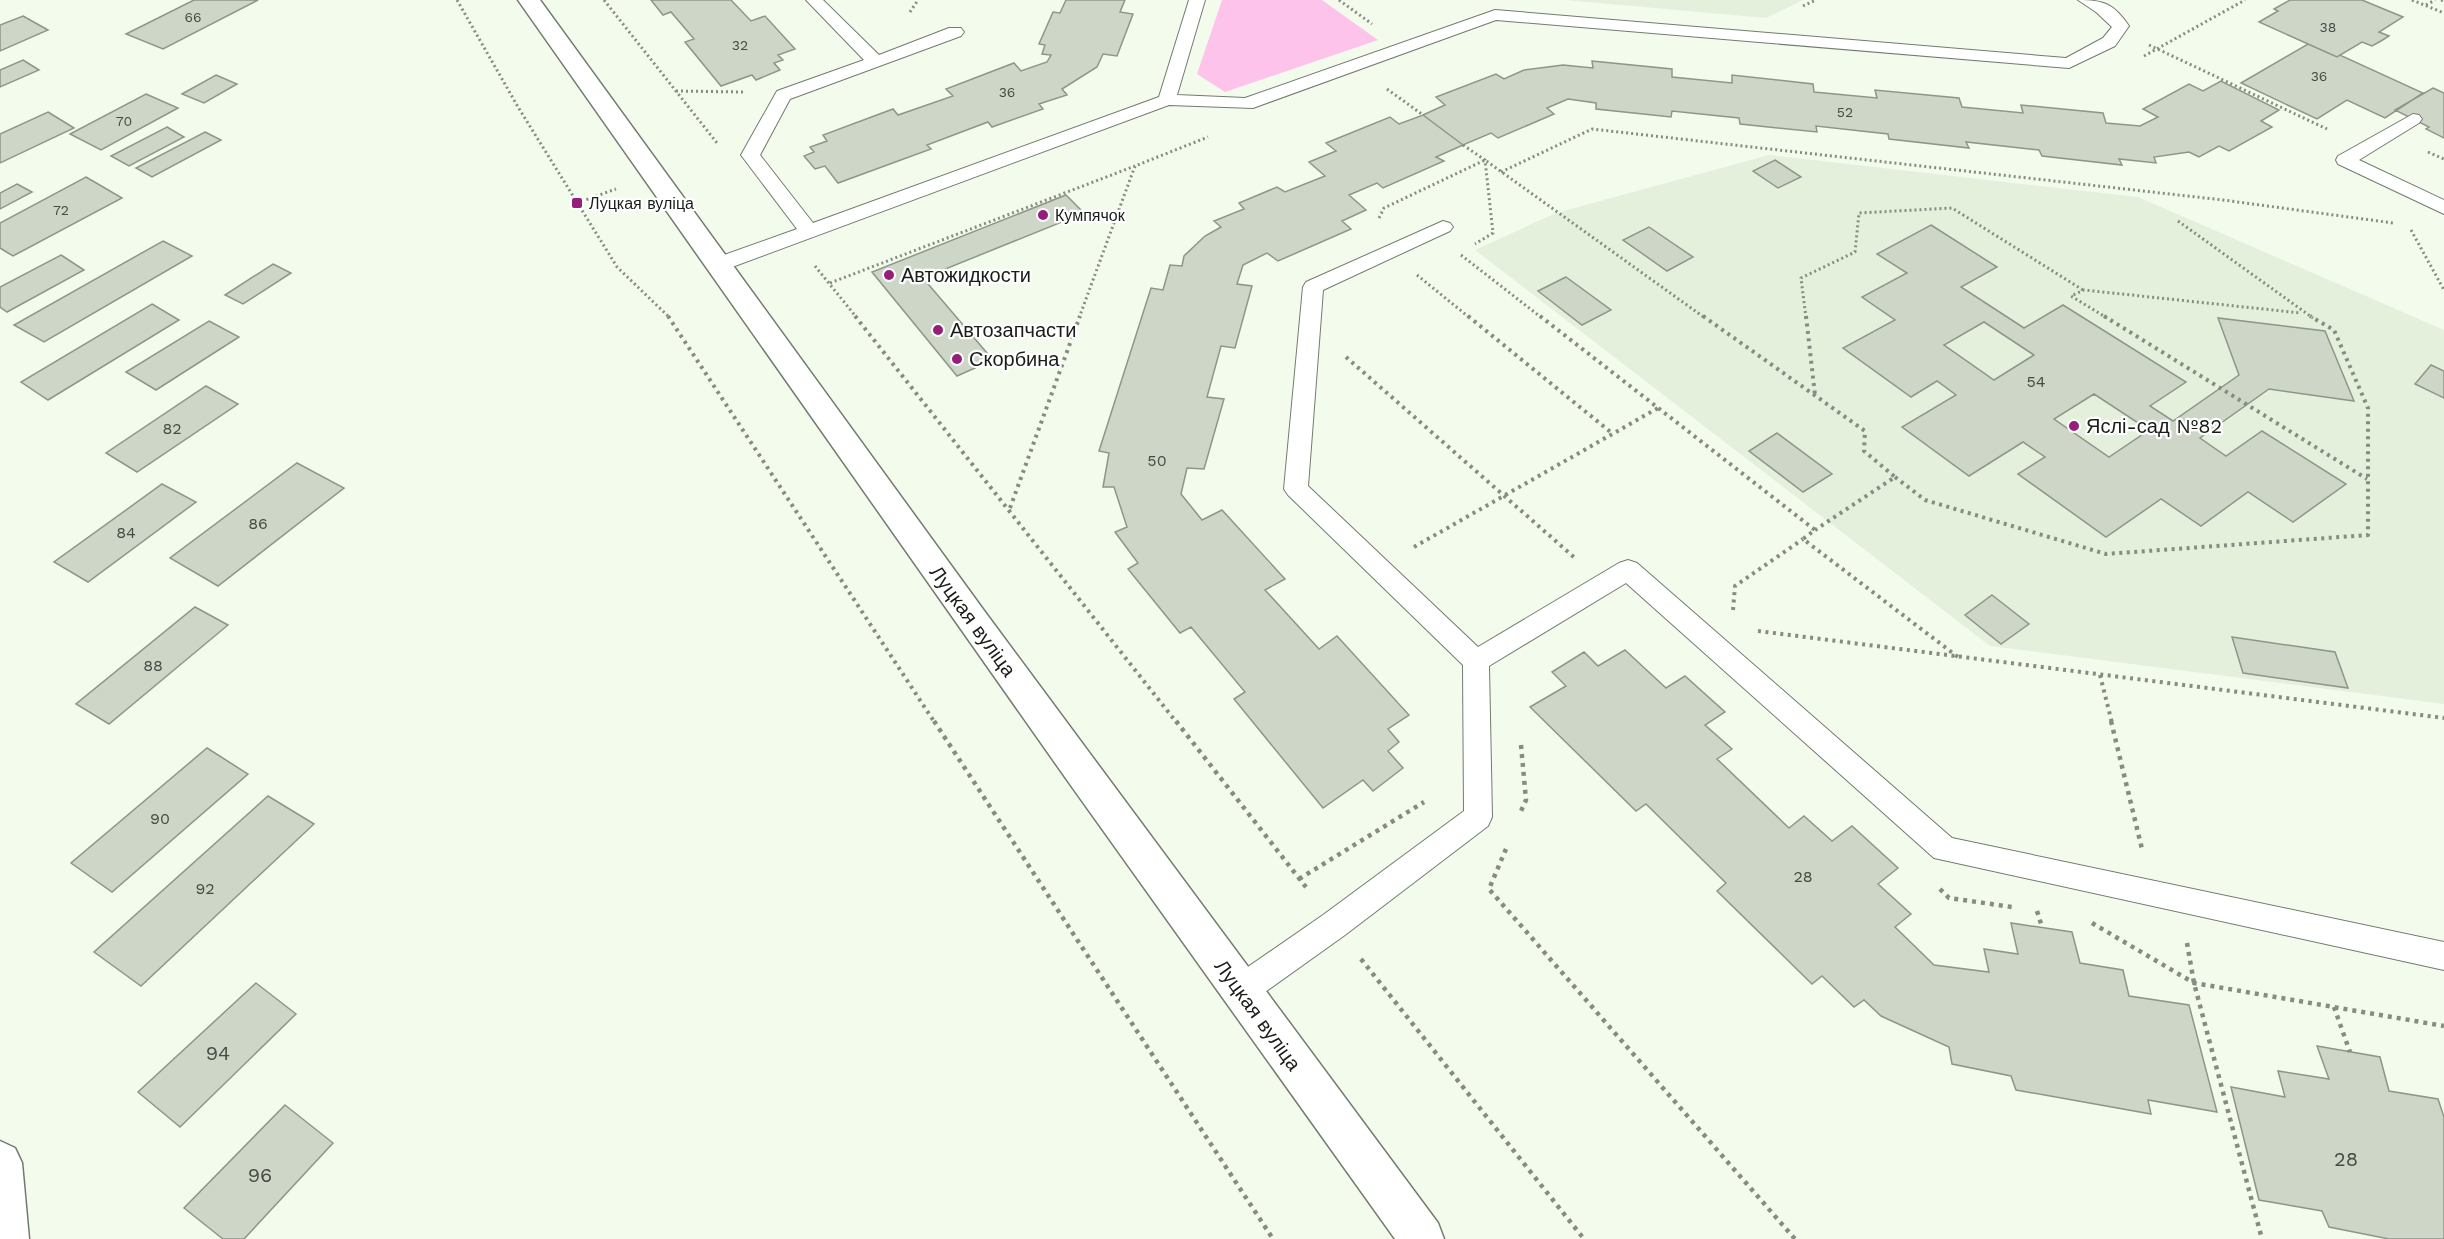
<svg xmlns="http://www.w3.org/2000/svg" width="2444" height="1239" viewBox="0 0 2444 1239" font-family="'Work Sans',sans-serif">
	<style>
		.built { fill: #e4f0dc }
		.green { fill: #fec3ea }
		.building { fill: #ced6c8; stroke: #8e9689; stroke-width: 1.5; fill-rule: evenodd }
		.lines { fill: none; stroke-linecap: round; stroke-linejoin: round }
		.lane-casing { stroke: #737b6f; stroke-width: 2 }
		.street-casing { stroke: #737b6f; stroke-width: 3 }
		.secondary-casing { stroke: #737b6f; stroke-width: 3 }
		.path-far2 { stroke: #868c82; stroke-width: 3; stroke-dasharray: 2 3; stroke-linecap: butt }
		.path-far1 { stroke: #868c82; stroke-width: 4; stroke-dasharray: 3 4.5; stroke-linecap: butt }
		.path { stroke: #868c82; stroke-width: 4.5; stroke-dasharray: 4 5; stroke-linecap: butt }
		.lane { fill: #fff; fill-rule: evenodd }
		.street { fill: #fff; fill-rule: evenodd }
		.secondary { fill: #fff; fill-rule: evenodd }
		.poi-dot { fill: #961e7a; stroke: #fff; stroke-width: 2 }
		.labels { text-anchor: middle; stroke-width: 4.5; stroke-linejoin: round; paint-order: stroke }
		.far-number-label { font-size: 14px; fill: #474b44 }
		.far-poi-label { font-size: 16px; fill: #1a1d18; stroke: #fff; text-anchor: start }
		.number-label { font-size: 16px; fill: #474b44 }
		.poi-label { font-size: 20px; fill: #1a1d18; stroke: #fff; text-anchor: start }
		.street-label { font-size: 20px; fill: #1a1d18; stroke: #fff }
		.near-number-label { font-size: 20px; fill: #474b44 }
	</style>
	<rect width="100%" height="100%" fill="#f3fbed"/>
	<path class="built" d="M1565,0H1803L1766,18Z
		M1769,155L2138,197L2444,330V704L1990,646L1475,250L1556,213Z"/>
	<path class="green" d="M1222,0H1322L1378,40L1225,92L1197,74Z"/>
	<path class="building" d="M194,0H258L163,49L126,34Z
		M651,0H731L751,21L765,16L795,49L778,55L783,60L774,63L780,70L756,80L752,75L721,86L685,42L694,39L671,12L663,15Z
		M1066,0H1125L1120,12L1133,14L1117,56L1103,54L1097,67L1062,89L1067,95L1039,104L1043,109L992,127L988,122L927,145L931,149L838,183L825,166L815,169L804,156L814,152L810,147L827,141L823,135L893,109L898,115L953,96L946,89L1014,63L1021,71L1047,62L1051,55L1042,54L1045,45L1039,44L1053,12L1060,13Z
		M2290,0H2362L2403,17L2379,32L2389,36L2381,41L2372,46L2362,42L2337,57L2259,22L2278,11L2274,9Z
		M23,16L48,30L0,51V25Z
		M2308,44L2337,57L2340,55L2423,93L2385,118L2347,100L2317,119L2241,83Z
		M23,60L39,70L0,87V70Z
		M1592,61L1672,69V77L1732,83V75L1813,84L1814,92L1877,98L1875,90L1959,98L1962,107L2023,113L2021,105L2103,113L2106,123L2140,126L2158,117L2143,109L2189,84L2203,91L2221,81L2279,110L2261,121L2272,127L2229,151L2219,146L2199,157L2189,152L2154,157L2156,163L2119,159L2122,165L2042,156L2039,150L1966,142L1969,148L1889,139L1888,134L1816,126L1817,132L1740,124L1739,118L1672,111L1671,117L1596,109V103L1568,99L1547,108L1554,114L1498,138L1491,133L1463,145L1423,115L1445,105L1436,97L1496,74L1504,79L1524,70L1563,65L1593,68Z
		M216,75L237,84L204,103L182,94Z
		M2433,88L2444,93V138L2426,129L2429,127L2395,110Z
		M146,94L178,108L101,150L70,134Z
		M48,112L74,128L0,163V134Z
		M1423,115L1463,145L1436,157L1444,161L1383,188L1377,183L1349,195L1366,210L1342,221L1351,229L1278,261L1267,253L1243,265L1237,284L1252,286L1235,348L1221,346L1207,397L1224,399L1204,469L1187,468L1181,494L1202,520L1222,510L1285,579L1265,590L1319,649L1337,636L1409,715L1388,729L1399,742L1388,751L1403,768L1373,791L1363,780L1323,808L1234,699L1245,692L1191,627L1180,633L1128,569L1138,563L1115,532L1127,527L1114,487H1103L1109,453L1099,451L1151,288L1163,290L1170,265L1182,266L1184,256L1205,236L1221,227L1214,221L1244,209L1239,203L1277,187L1285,192L1325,176L1309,162L1336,151L1326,143L1390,117L1399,124Z
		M167,127L184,137L129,166L111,156Z
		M205,132L221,140L152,177L136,168Z
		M1775,160L1801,177L1778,188L1753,171Z
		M86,177L122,198L13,256L0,248V223Z
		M17,184L32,192L0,209V193Z
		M1066,195L1084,213L923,278L993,360L957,376L872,272Z
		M1931,225L1997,267L1961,287L2024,328L2063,305L2186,382L2150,406L2173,421L2239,375L2218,318L2325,331L2354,401L2269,389L2200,438L2226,456L2262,431L2346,484L2293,522L2248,492L2201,526L2161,499L2106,537L2018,474L2045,457L2023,442L1969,476L1902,427L1956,395L1937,381L1911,397L1843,348L1895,320L1862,297L1907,273L1877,254ZM1984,322L2034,355L1994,380L1944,345ZM2094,394L2149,430L2109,457L2054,419Z
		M1649,227L1693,257L1667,271L1623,240Z
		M163,241L192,256L44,342L14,325Z
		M61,255L84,270L7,312L0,307V287Z
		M273,264L291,273L243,304L225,295Z
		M1566,277L1611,310L1582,325L1538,291Z
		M152,304L179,320L48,400L21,382Z
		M209,321L239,337L156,390L126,372Z
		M2431,365L2444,371V398L2415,384Z
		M206,386L238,404L137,472L106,453Z
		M1777,433L1832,474L1803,492L1749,451Z
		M297,463L344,488L218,586L170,558Z
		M162,484L196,502L88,582L54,562Z
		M1992,595L2029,624L2001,644L1965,615Z
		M195,607L228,625L109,724L76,704Z
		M2232,637L2335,652L2348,688L2243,673Z
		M1625,650L1666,688L1685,676L1725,712L1705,725L1732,749L1717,759L1789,828L1804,816L1832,841L1852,826L1898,868L1878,884L1911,914L1895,927L1934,965L1989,972L1984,949L2018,954L2011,923L2072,932L2080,963L2123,970L2129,996L2189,1005L2217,1112L2148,1100L2151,1114L2016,1090L2011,1076L1952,1064L1949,1047L1881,1016L1864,1000L1854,1007L1822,976L1812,984L1717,891L1726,883L1646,804L1636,811L1530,707L1566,686L1552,672L1584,652L1598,666Z
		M207,748L248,774L112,892L71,863Z
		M268,796L314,824L141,986L94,952Z
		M256,983L296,1014L180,1127L138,1092Z
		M2317,1046L2380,1057L2389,1091L2438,1099L2444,1117V1239H2389L2329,1227L2322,1211L2259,1200L2231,1087L2285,1097L2278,1071L2329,1079Z
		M285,1105L333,1143L244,1239H223L184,1208Z"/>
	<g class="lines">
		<g class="lane-casing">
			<path id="lane" d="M806,0H823L879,55L949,28H961L964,32L961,36L790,99L760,155L813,223L1159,97L1189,0H1205L1177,95L1245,98L1495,10L2066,58L2103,38L2112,27L2096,12L2078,0C2104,0 2114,4 2129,26L2115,46L2069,68L1496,20L1253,108L1169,105L724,270L717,272L710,270L707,265L710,260L797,229L741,155L777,91L864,60Z
				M2413,114L2419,115L2422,119L2419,123L2359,160L2444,200V214L2338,164L2336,160L2338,156Z
				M1443,221L1450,223L1453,227L1450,231L1323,290L1308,486L1478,647L1619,563L1628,560L1637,563L1952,838L2444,942V970L1934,858L1626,583L1489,666L1492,817L1488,826L1345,935L1251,1002L1240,1006L1229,1002L1225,991L1229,980L1323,915L1464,811L1463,665L1288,495L1284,489L1303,287L1306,282Z"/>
		</g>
		<g class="street-casing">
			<path id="street" d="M0,1141L15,1148L22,1163L29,1239H0Z"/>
		</g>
		<g class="secondary-casing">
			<path id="secondary" d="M518,0H540L985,612L1438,1223L1444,1239H1395L1072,787Z"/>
		</g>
		<path class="path-far2" d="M457,0L518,107L617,267L670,318
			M604,0L717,143
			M1339,0L1372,24
			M2412,0L2444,13
			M2441,0L2444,1
			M2426,5L2435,0
			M1803,6L1816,0
			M910,12L918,0
			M2149,45L2327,129
			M2144,56L2245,0
			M1387,89L1423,115
			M676,91L743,92
			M1463,145L1485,160L1493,233L1475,244
			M2428,152L2444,159
			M1501,172L1592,129L2223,200L2393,223
			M577,203L616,189
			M1379,218L1384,208L1485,160L1705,318
			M2178,221L2313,318
			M2411,230L2444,290
			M1461,255L1542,318
			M815,266L857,318
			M1417,275L1470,318
			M830,283L1135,166
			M1079,318L1135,166L1208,137
			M1806,318L1801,278L1855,252L1859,213L1952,208L2083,290
			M2107,318L2071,296L2084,290L2301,313"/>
		<path class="path-far1" d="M668,316L935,723
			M855,316L1177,723
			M1468,316L1613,434
			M1540,316L1815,530L1803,539L1958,657
			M1703,316L1865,431L1864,451L1895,477L1815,530
			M1806,316L1815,395
			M2104,316L2367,479
			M1346,357L1575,558
			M1895,477L1925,500L2106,554L2368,535V408L2334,330L2310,316
			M1010,508L1080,316
			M1414,547L1658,408
			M1733,610L1735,586L1803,539
			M1758,631L2444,718
			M2100,675L2112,723"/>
		<path class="path" d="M934,721L1273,1239
			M1176,721L1309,891
			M2111,721L2142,849
			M1521,745L1526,800L1521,811
			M1506,849L1489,889L1795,1239
			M1299,879L1424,802
			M1940,889L1949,898L2012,907
			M2037,911L2042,927
			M2092,923L2194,983L2444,1026
			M2187,943L2194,983L2262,1239
			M1361,959L1584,1239
			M2334,1007L2350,1052"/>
		<use href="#lane" class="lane"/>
		<use href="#street" class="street"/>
		<use href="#secondary" class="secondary"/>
	</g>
	<g class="poi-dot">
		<rect x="571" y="197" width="12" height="12" rx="3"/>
		<circle cx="1043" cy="215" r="6"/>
		<circle cx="889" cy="275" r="6"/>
		<circle cx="938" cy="330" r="6"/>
		<circle cx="957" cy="359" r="6"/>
		<circle cx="2074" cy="426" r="6"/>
	</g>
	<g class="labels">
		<g class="far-number-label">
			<text x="193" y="22">66</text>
			<text x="2328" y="32">38</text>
			<text x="740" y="50">32</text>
			<text x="2319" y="81">36</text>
			<text x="1007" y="97">36</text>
			<text x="1845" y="117">52</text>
			<text x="124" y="126">70</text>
			<text x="61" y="215">72</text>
		</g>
		<g class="far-poi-label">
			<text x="589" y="209">Луцкая вуліца</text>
			<text x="1055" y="221">Кумпячок</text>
		</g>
		<g class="number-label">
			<text x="2036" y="387">54</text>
			<text x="172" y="434">82</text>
			<text x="1157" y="466">50</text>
			<text x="258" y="529">86</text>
			<text x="126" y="538">84</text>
			<text x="153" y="671">88</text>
			<text x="160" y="824">90</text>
			<text x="1803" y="882">28</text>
			<text x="205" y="894">92</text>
		</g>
		<g class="poi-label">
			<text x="901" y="282">Автожидкости</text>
			<text x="950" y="337">Автозапчасти</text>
			<text x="969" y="366">Скорбина</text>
			<text x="2086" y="433">Яслі-сад №82</text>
		</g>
		<g class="street-label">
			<text transform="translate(973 621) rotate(54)" y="7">Луцкая вуліца</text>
			<text transform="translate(1258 1015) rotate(54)" y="7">Луцкая вуліца</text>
		</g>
		<g class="near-number-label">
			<text x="218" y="1060">94</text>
			<text x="2346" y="1166">28</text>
			<text x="260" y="1182">96</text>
		</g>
	</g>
</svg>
